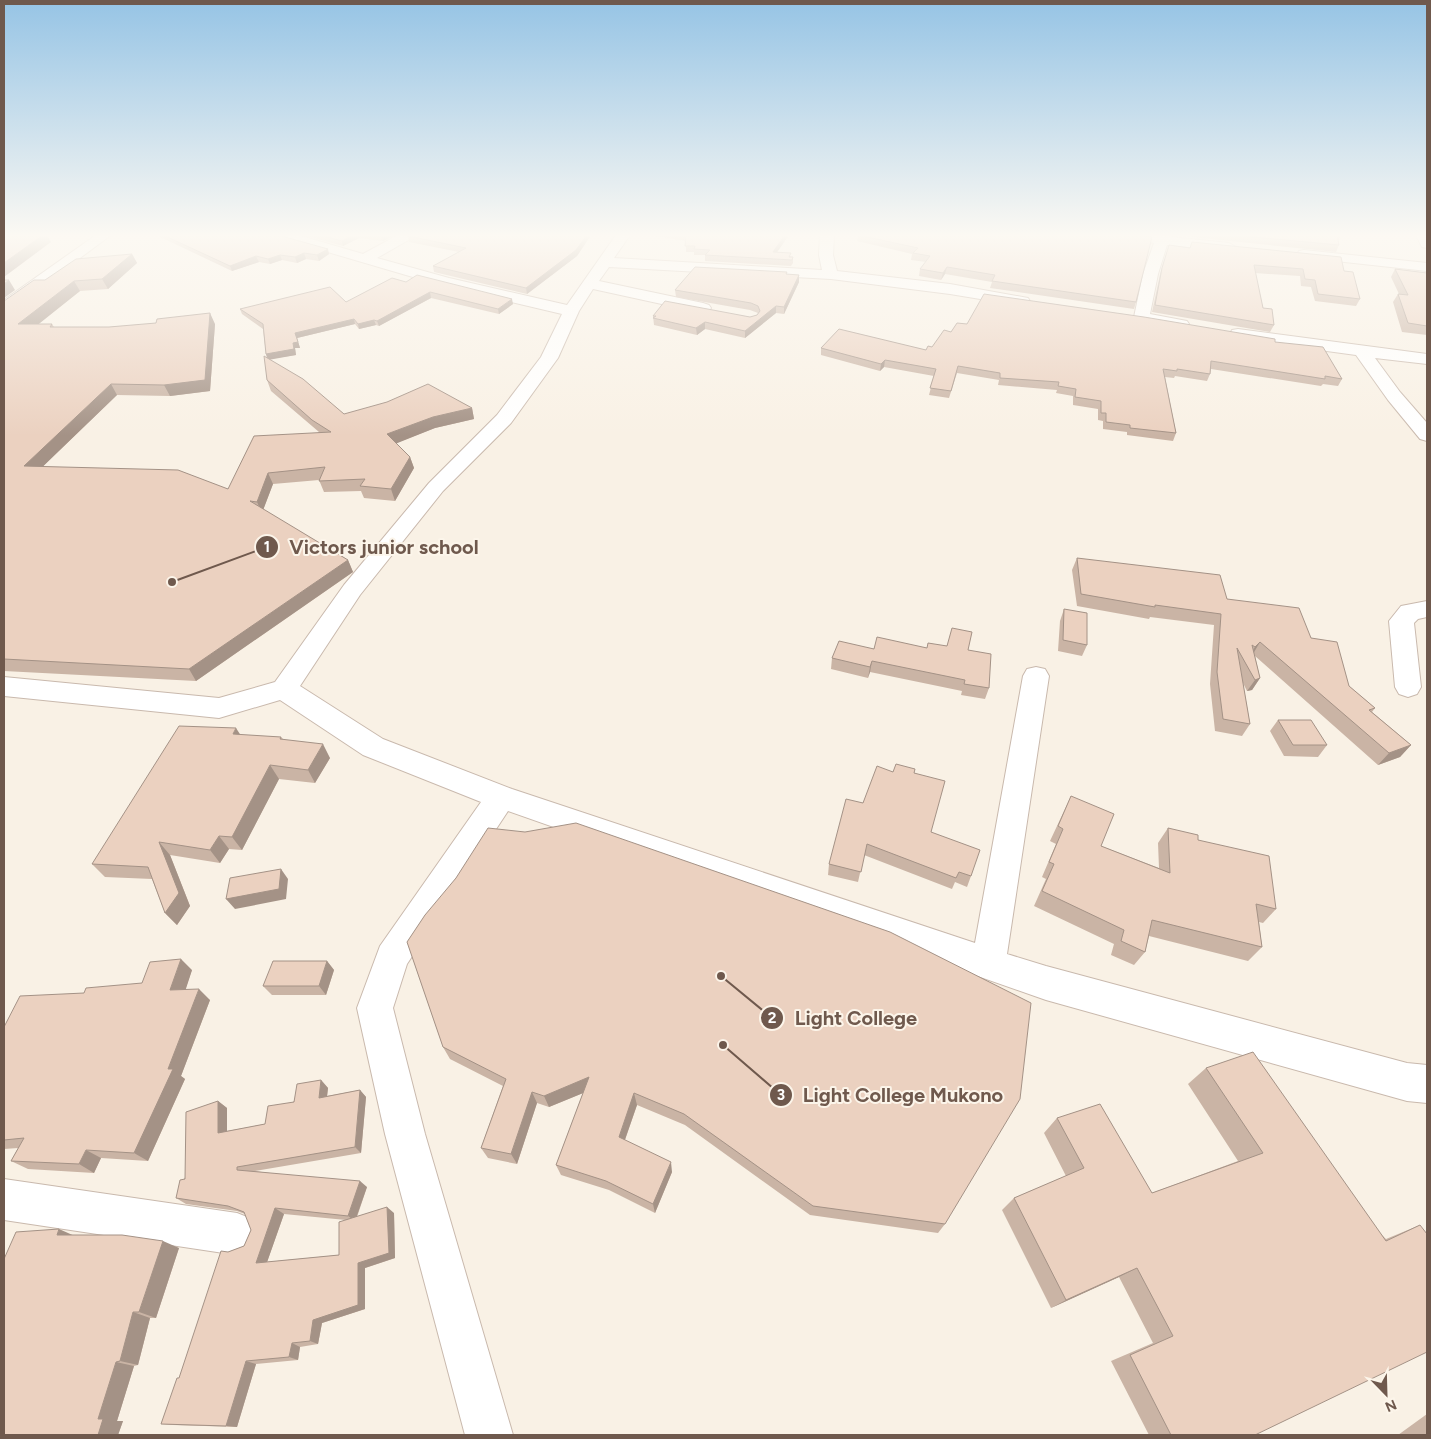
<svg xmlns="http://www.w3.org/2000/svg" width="1431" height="1439" viewBox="0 0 1431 1439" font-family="Figtree,sans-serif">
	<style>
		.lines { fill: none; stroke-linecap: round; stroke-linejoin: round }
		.minor-casing { stroke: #c9b9ad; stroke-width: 2 }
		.minor { fill: #fff; fill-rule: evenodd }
		.wall { fill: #cab4a5; fill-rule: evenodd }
		.shaded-wall { fill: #a49286 }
		.building { fill: #ebd1c0; stroke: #a49286 }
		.leader { fill: none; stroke: #6f594d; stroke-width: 2 }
		.callout-dot { fill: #6f594d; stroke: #fcf5ea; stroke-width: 2 }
		.mark-label { font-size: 15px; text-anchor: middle; font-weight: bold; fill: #fff }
		.callout-label { font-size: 20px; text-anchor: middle; font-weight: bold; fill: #6f594d; stroke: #fcf5ea; stroke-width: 4; stroke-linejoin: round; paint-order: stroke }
	</style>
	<rect width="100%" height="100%" fill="#f9f1e5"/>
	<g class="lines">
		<g class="minor-casing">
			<path id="minor" d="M96,235H111L10,310L4,312V300Z
				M278,235H298L363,254L398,235H414L412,238L377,258L449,278L567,305L616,235H630L614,258L822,270L819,255L820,235H834L833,255L837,271L950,284L1028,298L1030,301L1028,304L1022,306L950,294L831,279L609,267L599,281L703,303L709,305L711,308L709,311L703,313L593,289L579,311L558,358L511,423L443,491L360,595L300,686L383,739L512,789L975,943L1023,676L1027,669L1036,667L1045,669L1049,676L1007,954L1046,966L1407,1063L1427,1065V1103L1407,1101L1046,1000L508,811L407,964L393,1008L425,1134L513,1435H465L385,1134L357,1008L380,946L481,802L363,755L280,700L219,718L4,696V677L219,698L275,682L344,585L429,483L497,415L541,357L562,314L440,285L280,238Z
				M1127,235H1172L1171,237L1229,243L1236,247L1229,251L1167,245L1158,274L1150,314L1187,321L1189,324L1187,327L1181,329L1142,322L1136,320L1134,317L1143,274L1154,243L1129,238Z
				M1416,235H1427V248L1422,247Z
				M1304,250L1427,263V271L1299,257L1297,254L1299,251Z
				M1238,329L1427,354V364L1375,358L1400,392L1427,423V441L1420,439L1388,400L1356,355L1232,338L1230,334L1232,330Z
				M1427,601V617L1418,619L1414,623L1421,687L1417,694L1408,697L1399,694L1395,687L1389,621L1401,606Z
				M4,1179L237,1213L252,1219L258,1234L252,1249L237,1255L4,1220Z"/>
		</g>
		<use href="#minor" class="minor"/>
	</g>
	<path class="wall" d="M155,235H278L329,254L319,261L306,259L297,263L282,260L270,264L259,262L232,271L156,235Z
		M303,235H395L383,241L359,238L343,246Z
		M410,235H591L577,256L527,294L434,272L433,266L459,252L409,242L408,236Z
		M649,235H789L777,252L793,257V263L791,266L705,261V255H694V252H686V241Z
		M858,235H1139L1136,302L1134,309L990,288L992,282L945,274L941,280L919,276L920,269L926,262L911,260L912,254L857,241Z
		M1193,235H1341L1339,240H1338L1339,245L1336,252L1192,237Z
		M1192,242L1344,271L1360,299L1356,306L1315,301L1311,287L1301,286L1300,276L1255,273L1263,308L1274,325L1270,332L1152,312L1160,274L1167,252L1190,248Z
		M132,254L137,263L108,289L80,291L38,324H52L54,327H109L215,324L210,391L170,396L117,395L43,466L228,489L319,432L271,391L267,380V358L266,354L263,329L242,314L240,309L346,302L406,282L513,304L499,314L431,298L379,326L376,325L359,329L355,324L297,338L300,348H295L296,355L269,359L344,414L472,408L474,419L435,428L396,443L410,457L414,468L395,501L364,498L361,491L324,492L319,480L273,484L263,510L348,560L353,572L196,681L4,671V301L45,280Z
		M1395,269L1427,273V335L1402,332L1393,302L1398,294H1399L1391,277Z
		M787,274L799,275V282L784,314L776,313L745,338L705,329L697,335L654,325L653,316L750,317L757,315L758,313L750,310L676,297L675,290Z
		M967,324L1275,342L1342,379L1338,386L1323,384L1321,386L1211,369L1210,374L1207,381L1175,376L1174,378L1165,377L1176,433L1173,441L1127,435V432L1103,429V421L1098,420V409L1073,405V396L1056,393L1057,390L998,385L999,380L957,373L949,398L929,395L934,376L884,367L880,371L821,355V348L926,350L932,347L951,332Z
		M1077,558L1227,599L1311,638L1349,686L1375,708L1372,712L1411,745L1400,757L1378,765L1255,656L1260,678L1252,690L1247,691L1243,683L1250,724L1242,736L1215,731L1210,684L1214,625L1150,617L1149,619L1077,606L1072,570Z
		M1064,609L1087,645L1082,656L1058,651L1060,621Z
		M927,648L968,650L989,688L985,699L961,695L962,691L870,672L868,678L831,669L832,658L874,649Z
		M1278,720L1327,745L1318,757L1284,756L1270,731Z
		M240,735L281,737L283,739L330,758L315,783L279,779L242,850L229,849L220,863L170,855L190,906L177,925L165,913L152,879L105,877L92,864Z
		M893,772L914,773L931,832L971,876L967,887L955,882L952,889L864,855L858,882L828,875L829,864L863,803Z
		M1071,796L1101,846L1159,868L1158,843L1168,828L1198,840L1276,909L1263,923L1259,922L1262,947L1248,961L1149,936L1145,952L1134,965L1111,955L1114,944L1034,906L1046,879L1042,877L1056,844L1050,841Z
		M407,942L945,1224L938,1233L810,1215L685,1125L637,1105L625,1140L672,1172L655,1213L609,1190L561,1175L556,1165L583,1093L549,1107L537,1103L517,1164L488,1158L481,1148L503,1086L450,1059L443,1047Z
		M327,961L334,970L326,995H272L263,986Z
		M192,970L185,990L210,1000L181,1076L185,1079L148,1161L101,1158L94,1173L28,1169L11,1161L18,1148L4,1149V1027L142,983Z
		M1206,1068L1386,1239L1420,1225L1255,1435H1149L1111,1361L1153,1343L1119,1277L1051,1308L1002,1210L1014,1198L1066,1176L1044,1133L1057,1118L1152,1193L1238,1161L1188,1084Z
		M321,1080L328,1088L327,1096L360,1090L366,1097L361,1153L255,1171L367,1187L357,1217L394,1213L395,1258L365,1268V1309L322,1323L318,1344L300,1347L298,1360L256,1364L237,1427L173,1425L161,1424L228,1252L244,1246L251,1230L245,1214L237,1211L186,1204L176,1198L218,1101L227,1108V1131L265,1124ZM284,1214L346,1220L339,1255L267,1262Z
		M73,1235L179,1248L156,1318H150L138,1365L134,1366L117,1421H123L118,1435H4Z
		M1427,1414V1435H1398Z"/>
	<path class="shaded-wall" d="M43,235H47L51,242L4,277V263Z
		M354,235H358L359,238L343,246L342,241Z
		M383,235H395L383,241L382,236Z
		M587,235H591L577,256L527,294L526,288Z
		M785,235H789L773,258V252Z
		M328,249L329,254L319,261L317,255Z
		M304,253L306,259L297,263L295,257Z
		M132,254L137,263L108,289L102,279Z
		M280,255L282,260L270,264L268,259Z
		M256,256L259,262L232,271L230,266Z
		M947,267L945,274L941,280L943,273Z
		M799,275V282L784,314V307Z
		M9,280L15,290L4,298V284Z
		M74,281L80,291L25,335L18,324Z
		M430,292L431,298L379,326L377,321Z
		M512,299L513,304L499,314L498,309Z
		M776,306V313L745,338V331Z
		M210,313L215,324L210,391L170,396L164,385Z
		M354,319L355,324L297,338L300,348H295L296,355L268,360L266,354L293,343L295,333Z
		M374,320L376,325L359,329L358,324Z
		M705,322V329L697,335L696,328Z
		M885,360L884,367L880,371L881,364Z
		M111,384L117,395L31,478L24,466Z
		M472,408L474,419L435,428L390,446L387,434L433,417Z
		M410,457L414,468L395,501L391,489Z
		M268,473L273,484L262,513L257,502Z
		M348,560L353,572L196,681L189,669Z
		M1260,642L1253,654L1247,659L1255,647Z
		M872,661L870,672L868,678L870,667Z
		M1260,678L1252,690L1247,691L1255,680Z
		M236,728L245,742L233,734Z
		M323,744L330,758L315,783L308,770Z
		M1411,745L1400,757L1378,765L1389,753Z
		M270,765L279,779L242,850L232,837Z
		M219,836L229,849L220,863L210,850Z
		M159,842L170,855L190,906L177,925L165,913Z
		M281,869L288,879L286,899L235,909L226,899Z
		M181,959L192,970L182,1001L170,990Z
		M327,961L334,970L326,995L319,986Z
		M199,989L210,1000L181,1076L185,1079L148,1161L134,1153L168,1069Z
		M589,1077L593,1089L549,1107L544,1096Z
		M321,1080L328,1088L326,1105L319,1098Z
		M360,1090L366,1097L361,1153L355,1147Z
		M532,1092L537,1103L517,1164L511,1154Z
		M634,1093L637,1105L622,1148L619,1137Z
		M218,1101L227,1108V1140L218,1133Z
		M86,1150L101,1158L94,1173L79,1164Z
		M671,1162L672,1172L655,1213L653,1204Z
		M360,1181L367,1187L355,1221L348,1216Z
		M387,1207L394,1213L395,1258L365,1268V1309L322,1323L318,1344L310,1341L313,1320L358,1263Z
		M275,1208L284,1214L265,1268L256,1263Z
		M59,1229L77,1237L57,1235Z
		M163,1241L179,1248L156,1318L139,1312Z
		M1137,1268L1119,1277L1051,1308L1066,1300Z
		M133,1312L150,1318L138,1365L120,1361Z
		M292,1343L300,1347L298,1360L289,1357Z
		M246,1361L256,1364L237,1427L226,1426Z
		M116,1362L134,1366L117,1421H123L118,1435H98V1419Z"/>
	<path class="building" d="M4,235H43L4,263Z
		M163,235H278L328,249L317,255L304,253L295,257L280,255L268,259L256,256L230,266Z
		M320,235H354L342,241Z
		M410,235H587L576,250L526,288L433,266L466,248L408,236Z
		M682,235H785L773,252L791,253L789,257H793L792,260L705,255L710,250L694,249L695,246H685L686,235Z
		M858,235H1139L1152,237L1136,302L992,281L995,275L947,267L943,273L920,269L930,256L913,253L918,248Z
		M1232,235H1337L1339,245Z
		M1192,242L1341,257L1344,271L1353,272L1360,299L1318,294L1315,280L1305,279L1303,269L1254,265L1263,308L1272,309L1274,325L1155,305L1162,268L1169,245L1190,248Z
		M132,254L102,279L74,281L18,324H52L50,327H109L156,323L157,319L210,313L205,380L164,385L111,384L24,466L178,470L228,489L254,436L331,432L312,420L267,380L264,356L303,379L344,414L387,402L428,384L472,408L433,417L387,434L410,457L391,489L360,486L365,479L319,481L325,467L268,473L257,502L250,501L348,560L189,669L4,659V301L34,280H45L76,259Z
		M695,267L787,272L786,274L799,275L784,307L776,306L745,331L705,322L696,328L653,318L656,316H653L665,301L750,317L757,315L760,311L758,306L751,303L675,290Z
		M1395,269L1427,273V326L1408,323L1398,294L1408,295Z
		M417,275L512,299L498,309L430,292L377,321L374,320L358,324L354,319L295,333L298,342L293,343L294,349L266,354L263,324L240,309L330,287L346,302L392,278L406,282Z
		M4,280H9L4,284Z
		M984,294L1144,317L1275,339V342L1323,347L1342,379L1325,376V379L1211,361L1210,374L1177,369V371L1163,369L1176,433L1130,428V425L1106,422V413H1101V401L1075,397L1076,389L1058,386L1059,382L1000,378V373L958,366L951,391L930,388L936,369L885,360L881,364L821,348L839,329L926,350L928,346L932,347L944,330L951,332L957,323L967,324Z
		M1077,558L1220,575L1227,599L1299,608L1311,638L1337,642L1349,686L1375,708L1369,710L1411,745L1389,753L1260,642L1255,647L1252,645L1260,678L1255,680L1237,648L1250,724L1223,719L1217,672L1221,614L1155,605V607L1081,594Z
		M1064,609L1087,613V645L1063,640Z
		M952,628L972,632L968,650L991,654L989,688L964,684L965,680L872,661L870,667L832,658L839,641L874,649L877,637L927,648L928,643L947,646Z
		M1278,720H1311L1327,745H1293Z
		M179,726L236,728L233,734L281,737L280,739L323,744L308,770L270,765L232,837L219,836L210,850L159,842L179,893L165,913L148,867L92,864Z
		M896,764L915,769L914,773L945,781L931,832L980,850L971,876L959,872L956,878L867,844L861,872L829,864L846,799L863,803L877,766L893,772Z
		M1071,796L1114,814L1101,846L1170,873L1168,828L1198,835V840L1269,856L1276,909L1256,904L1262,947L1152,920L1145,952L1121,941L1124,930L1042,891L1054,864L1049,862L1063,829L1058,826Z
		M576,823L890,932L1031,1003L1020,1099L945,1224L813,1206L684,1114L634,1093L619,1137L671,1162L653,1204L606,1181L556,1165L589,1077L544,1096L532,1092L511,1154L481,1148L506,1079L443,1047L407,942L425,915L456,878L488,828L525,832Z
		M281,869L279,889L226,899L230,878Z
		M181,959L170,990L199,989L168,1069H173L134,1153L86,1150L79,1164L11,1161L24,1138L4,1140V1027L20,996L84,993L86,988L142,983L150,962Z
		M273,961H327L319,986H263Z
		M1253,1052L1386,1241L1420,1225L1427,1234V1352L1255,1435H1171L1130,1355L1173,1336L1137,1268L1066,1300L1014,1198L1084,1168L1057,1118L1100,1104L1152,1193L1263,1153L1206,1068Z
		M321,1080L319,1098L360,1090L355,1147L237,1167V1170L360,1181L348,1216L275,1208L256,1263L339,1255V1222L387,1207L389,1253L358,1263V1305L313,1320L310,1341L292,1343L289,1357L246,1361L226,1426L161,1424L177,1378H179L221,1251L228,1252L244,1246L251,1230L244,1212L228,1206L176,1198L180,1180L185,1179L186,1112L218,1101V1133L265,1124L268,1106L294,1102L297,1084Z
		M59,1229L57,1235H122L163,1241L139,1312H133L120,1361L116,1362L98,1419H103L98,1435H4V1259L16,1232Z"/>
	<linearGradient id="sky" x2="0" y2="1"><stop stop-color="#96c4e5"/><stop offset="0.54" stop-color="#fcf9f3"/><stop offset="1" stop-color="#fcf9f3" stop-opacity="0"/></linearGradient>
	<rect width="1431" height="436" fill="url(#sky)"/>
	<path class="leader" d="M172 582L267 547M721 976L772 1018M723 1045L781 1095"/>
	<g class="callout-dot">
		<circle cx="172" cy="582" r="5"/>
		<circle cx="721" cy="976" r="5"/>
		<circle cx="723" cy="1045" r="5"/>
		<circle cx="267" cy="547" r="12"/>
		<circle cx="772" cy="1018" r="12"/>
		<circle cx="781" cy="1095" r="12"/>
	</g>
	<g class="mark-label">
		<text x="267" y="552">1</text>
		<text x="772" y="1023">2</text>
		<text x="781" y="1100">3</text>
	</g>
	<g class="callout-label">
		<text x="384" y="554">Victors junior school</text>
		<text x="856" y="1025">Light College</text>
		<text x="903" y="1102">Light College Mukono</text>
	</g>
	<rect width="1431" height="1439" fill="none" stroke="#6f594d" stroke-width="10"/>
	<g transform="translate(1386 1394) rotate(157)" stroke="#fcf5ea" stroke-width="4" paint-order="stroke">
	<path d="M0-4L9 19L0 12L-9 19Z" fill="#6f594d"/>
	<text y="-8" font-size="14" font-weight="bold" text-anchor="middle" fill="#6f594d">N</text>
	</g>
</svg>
